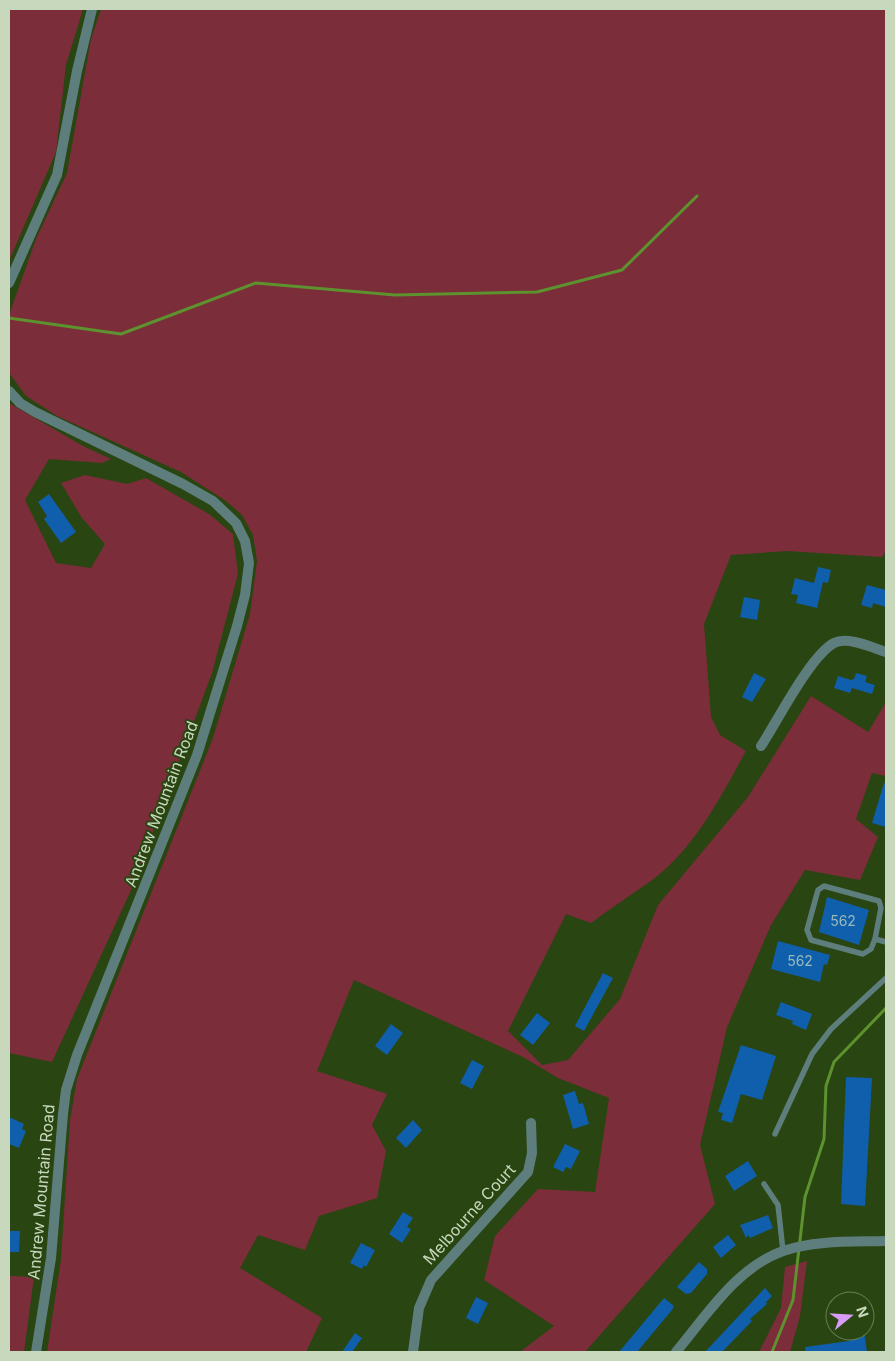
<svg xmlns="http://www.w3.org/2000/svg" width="895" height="1361" viewBox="0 0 895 1361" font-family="Inter,sans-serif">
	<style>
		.green { fill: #7b2d3a }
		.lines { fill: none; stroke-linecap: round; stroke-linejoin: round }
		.stream { stroke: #5d922f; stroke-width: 3 }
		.building { fill: #105fac }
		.lane { stroke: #5d7e7d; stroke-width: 5.5 }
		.street { stroke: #5d7e7d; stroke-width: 10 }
		.labels { text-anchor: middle; stroke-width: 4; stroke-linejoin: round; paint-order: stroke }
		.number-label { font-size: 14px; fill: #99bab9 }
		.street-label { font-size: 16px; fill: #c7d8bd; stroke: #294511 }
	</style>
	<rect width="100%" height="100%" fill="#294511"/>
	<path class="green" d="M9,9H83L66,65L56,152L9,261Z
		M101,9H886V551L882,557L787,551L731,555L704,624L711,717L720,735L746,751C720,798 695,848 651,881C631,895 611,908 591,923L566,914L508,1031L542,1065L568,1060L620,999L658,905L748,797L811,696L868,732L886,702V776L872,773L856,819L878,837L860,880L805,870L771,925L727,1027L700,1145L715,1204L585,1352H520L554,1326L484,1280L495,1236L538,1189L595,1192L609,1098L558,1078L523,1057L354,980L317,1071L387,1094L372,1125L386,1151L377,1198L319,1216L305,1250L258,1235L240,1268L322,1318L306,1352H47L61,1259L70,1120L77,1079L213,738L250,614L257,561L253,535L242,515L226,501L181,472L57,416L26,396L10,374L9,315L36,239L67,173L91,39Z
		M9,403L83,446L111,459L102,463L49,459L25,500L56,563L91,568L105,544L82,518L61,483L85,475L127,484L146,478L209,514L233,534L238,574L212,673L132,888L52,1062L9,1053Z
		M807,1261L800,1316L790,1352H759L781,1308L785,1267Z
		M9,1276L34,1277L24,1352H9Z"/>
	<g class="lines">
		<path class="stream" d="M9,318L121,334L256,283L395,295L537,292L622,270L697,196
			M772,1352L793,1300L805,1197L824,1139L826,1086L834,1062L886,1008"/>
	</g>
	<path class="building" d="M49,494L76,532L61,543L44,519L47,516L38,502Z
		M818,567L831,570L828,583L823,582L817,608L796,603L798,595L791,594L795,578L814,583Z
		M867,585L886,590V607L873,603L872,608L861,605Z
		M744,597L760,600L757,620L740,617Z
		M754,673L766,679L752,702L742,697Z
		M856,673L867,676L865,682L875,685L872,694L852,688L850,693L834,688L838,676L851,680L854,679Z
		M884,783L886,784V827L872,823Z
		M827,897L869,910L859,945L819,932Z
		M778,941L830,955L827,965L824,964L820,982L771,969Z
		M603,973L613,978L584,1031L575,1026Z
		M781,1002L812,1014L806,1030L792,1024L793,1021L776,1015Z
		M537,1013L550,1023L533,1045L520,1035Z
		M391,1024L403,1033L387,1055L375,1046Z
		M741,1045L776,1056L762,1100L741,1094L732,1123L721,1120L723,1113L718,1112Z
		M472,1060L484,1066L472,1089L460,1083Z
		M846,1077L872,1078L865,1206L841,1204Z
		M575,1091L579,1104L583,1103L589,1124L573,1129L563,1095Z
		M9,1117L24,1124L22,1129L26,1131L19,1148L9,1144Z
		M413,1120L422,1130L406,1148L396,1138Z
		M565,1144L580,1151L571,1169L566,1167L563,1172L553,1167Z
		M748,1161L757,1176L734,1191L725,1176Z
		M403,1212L413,1218L407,1227L411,1229L402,1243L389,1234Z
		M768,1215L773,1228L750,1238L748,1235L746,1238L740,1225Z
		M9,1231H20L19,1252H9Z
		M728,1235L736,1245L721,1258L713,1247Z
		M361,1243L375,1250L366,1267L364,1265L362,1269L350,1263Z
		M699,1262L707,1269V1274L691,1293L686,1294L677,1287Z
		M765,1288L772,1296L766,1302L767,1304L750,1319L752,1321L722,1352H705Z
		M476,1297L488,1303L478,1324L466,1318Z
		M664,1298L674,1306L672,1310L637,1352H619Z
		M847,1331H864L867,1352H806L805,1347L849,1341Z
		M355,1333L362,1338L352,1352H342Z"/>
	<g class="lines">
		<path class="lane" d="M875,939L871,949L863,954L811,940L807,930L818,890L824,886L879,901L881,908L875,939L886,942
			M775,1134L812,1054L831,1029L886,978
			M764,1184L778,1205L783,1251"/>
		<path class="street" d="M9,283L57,175L77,71L92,9
			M9,391L20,403L35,412L183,484L213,501L236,523L245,541L249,563L245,595L237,626L197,755L77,1055L66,1090L63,1114L51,1258L36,1352
			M761,746C777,722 810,656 834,643C848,636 873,648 886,652
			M413,1352L419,1308L431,1280L528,1172L532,1153L531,1123
			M676,1352C707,1315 736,1268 783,1251C815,1240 853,1242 886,1241"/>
	</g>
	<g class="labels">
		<g class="number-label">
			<text x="843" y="926">562</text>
			<text x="800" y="966">562</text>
		</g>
		<g class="street-label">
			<text transform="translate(161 804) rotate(-69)" y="6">Andrew Mountain Road</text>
			<text transform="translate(41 1192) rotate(-85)" y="6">Andrew Mountain Road</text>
			<text transform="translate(469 1214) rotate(-48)" y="6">Melbourne Court</text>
		</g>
	</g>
	<rect width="895" height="1361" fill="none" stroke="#c7d8bd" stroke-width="20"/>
	<g transform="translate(850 1316) rotate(72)"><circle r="24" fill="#294511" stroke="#688056"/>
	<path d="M0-4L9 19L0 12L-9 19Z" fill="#d89bf8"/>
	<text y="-8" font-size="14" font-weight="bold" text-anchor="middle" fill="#c7d8bd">N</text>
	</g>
</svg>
